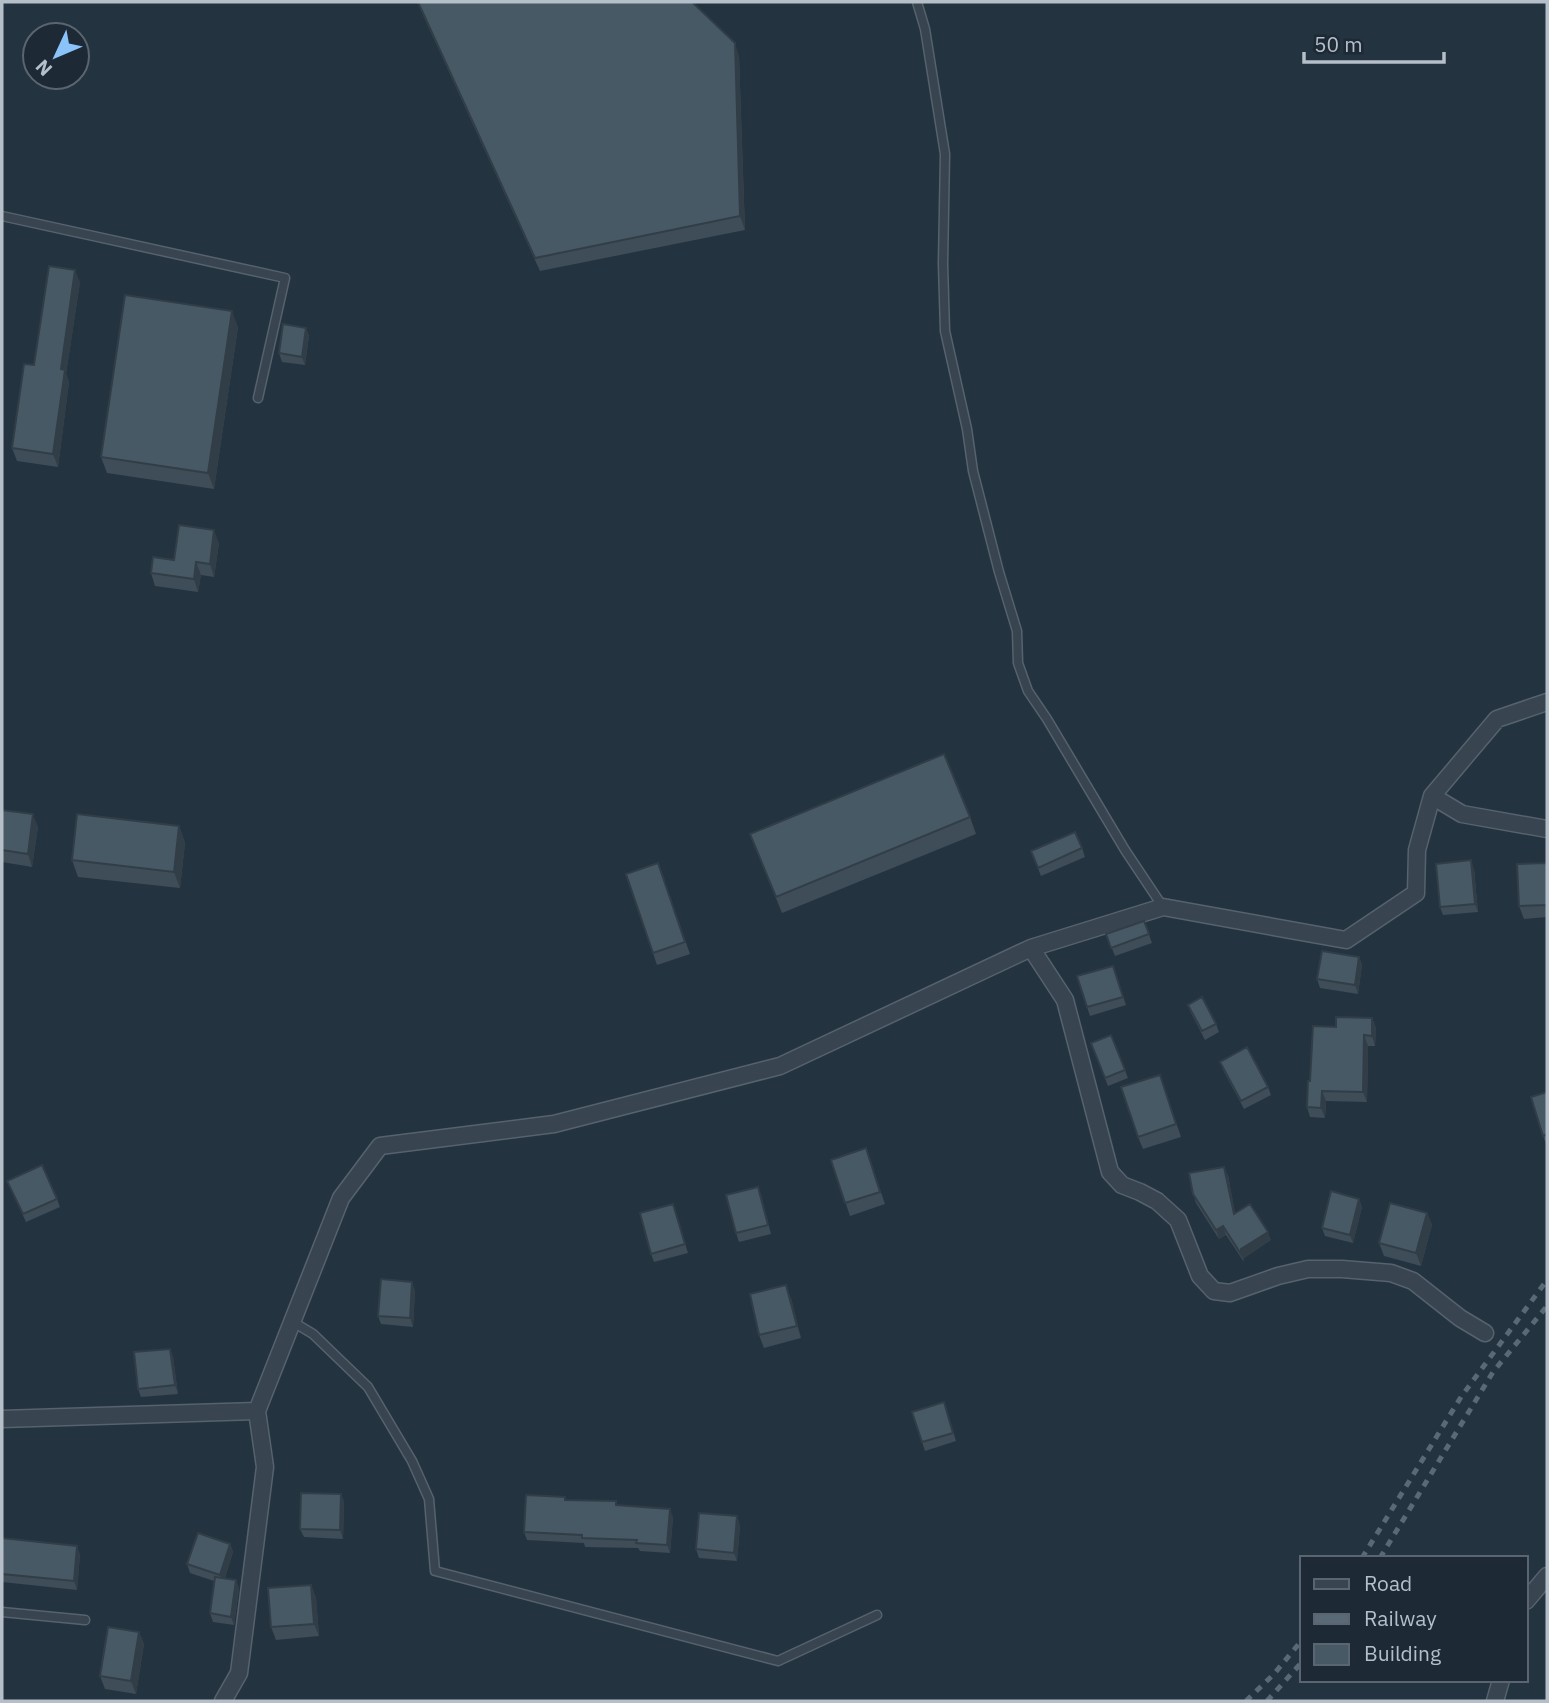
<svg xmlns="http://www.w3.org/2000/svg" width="1549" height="1703" viewBox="0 0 1549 1703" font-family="'IBM Plex Sans',sans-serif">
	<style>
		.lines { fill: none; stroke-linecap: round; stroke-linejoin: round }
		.service-casing { stroke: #56626d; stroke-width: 11 }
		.minor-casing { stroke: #56626d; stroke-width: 19 }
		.service { stroke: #38444f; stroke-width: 8 }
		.minor { stroke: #38444f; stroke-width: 16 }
		.rail { stroke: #5a6976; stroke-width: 5; stroke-dasharray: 7 7; stroke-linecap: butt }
		.wall { fill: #3e4d58 }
		.shaded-wall { fill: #323e47 }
		.building { fill: #485966; stroke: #323e47; stroke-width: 2 }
	</style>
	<rect width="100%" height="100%" fill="#243340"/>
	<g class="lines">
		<g class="service-casing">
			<path id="service" d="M917,2L925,29L945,154L943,264L945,331L967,429L973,471L999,572L1017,631L1018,663L1028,691L1047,719L1125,850L1163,907
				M2,216L285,278L258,398
				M293,1322L313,1334L368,1387L412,1461L429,1499L435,1571L778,1661L877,1615
				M2,1612L85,1620"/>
		</g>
		<g class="minor-casing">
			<path id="minor" d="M1432,796L1462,814L1547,829
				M1031,948L1065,1000L1110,1172L1122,1185L1140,1192L1157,1201L1178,1220L1200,1276L1214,1291L1230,1293L1278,1276L1308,1269H1342L1391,1273L1413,1281L1460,1318L1485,1333
				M2,1419L257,1411
				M1526,1601L1547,1576
				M223,1701L239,1673L265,1467L257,1411L341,1198L380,1146L554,1124L780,1066L1031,948L1163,907L1346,940L1416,893L1417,850L1432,796L1497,719L1547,702
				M1495,1701L1501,1680"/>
		</g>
		<use href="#service" class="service"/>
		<use href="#minor" class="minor"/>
		<path class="rail" d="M1362,1558L1461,1397L1547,1280
			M1380,1558L1493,1372L1547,1306
			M1246,1701L1274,1674L1302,1640
			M1267,1701L1302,1662"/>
	</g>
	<path class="wall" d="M417,2H695L696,6L739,56L745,230L540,271Z
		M80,282L66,374L69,382L58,467L17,461L12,448L34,365Z
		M238,327L214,489L107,473L101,457Z
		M306,328L309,336L305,365L282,362L279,353Z
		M219,543L214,577L201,575L198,592L155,586L151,573L174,560Z
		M2,810L38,827L32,867L2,862Z
		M970,817L976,834L782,913L750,834Z
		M179,826L185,843L180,888L78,877L72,860Z
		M1082,848L1085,857L1041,876L1031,851Z
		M658,863L690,954L657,965L626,874Z
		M1547,863V917L1524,919L1519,906Z
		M1474,869L1478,912L1443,915L1440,907Z
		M1144,921L1152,943L1115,956L1106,934Z
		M1359,957L1362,965L1358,994L1320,988L1317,979Z
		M1113,966L1126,1005L1090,1016L1087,1007Z
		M1188,1005L1216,1024L1219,1032L1205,1040L1191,1013Z
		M1372,1018L1376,1028L1375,1046H1368L1367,1102L1326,1101L1325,1118L1310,1117L1307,1107L1310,1081Z
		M1111,1035L1128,1078L1108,1086L1091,1043Z
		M1220,1062L1268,1087L1271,1095L1244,1109L1223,1070Z
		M1160,1075L1181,1137L1143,1149L1138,1137Z
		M1547,1092V1144H1546L1543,1136Z
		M866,1148L885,1204L850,1216L831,1160Z
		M1228,1175L1235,1214L1271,1240L1244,1258V1262L1226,1235L1219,1239L1196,1203L1193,1194Z
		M7,1181L57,1199L60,1207L26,1222Z
		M761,1195L771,1234L739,1242L736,1233Z
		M1359,1199L1362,1207L1353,1243L1325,1236L1322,1228Z
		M673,1204L688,1253L654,1262L651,1254Z
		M1427,1213L1432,1225L1421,1266L1384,1256L1379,1243Z
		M415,1290L413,1327L381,1324L378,1316Z
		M791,1298L801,1338L764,1348L759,1335Z
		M170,1349L173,1357L178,1394L141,1397L138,1389Z
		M944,1402L956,1441L925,1451L922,1442Z
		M341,1494L344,1502L343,1539L304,1537L300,1529Z
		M566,1500L617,1505L673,1517L670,1553L640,1551L638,1548L585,1547L584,1543L527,1540L524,1532Z
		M740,1525L737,1561L699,1558L696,1549Z
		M2,1538L80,1554L77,1590L2,1582Z
		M230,1544L233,1552L225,1578L236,1580L239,1589L234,1625L213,1622L210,1613L214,1581L190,1573L187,1564Z
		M311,1585L316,1598L319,1636L276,1640L271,1627Z
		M139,1632L144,1644L136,1694L105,1689L100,1676Z"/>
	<path class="shaded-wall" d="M735,43L739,56L745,230L740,216Z
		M75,270L80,282L66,374L69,382L58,467L53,454L61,369Z
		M232,311L238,327L214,489L208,473Z
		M306,328L309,336L305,365L302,357Z
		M214,530L219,543L214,577L210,564Z
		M196,562L201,575L198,592L194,579Z
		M33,814L38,827L32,867L28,854Z
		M179,826L185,843L180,888L174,872Z
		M1471,860L1474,869L1478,912L1475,904Z
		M1359,957L1362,965L1358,994L1355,985Z
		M1372,1018L1376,1028L1375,1046L1372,1036Z
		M1364,1035L1368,1046L1367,1102L1363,1092Z
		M1322,1091L1326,1101L1325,1118L1321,1108Z
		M1224,1167L1228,1175L1237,1223L1234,1214Z
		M1359,1199L1362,1207L1353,1243L1350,1235Z
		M1427,1213L1432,1225L1421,1266L1416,1253Z
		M1223,1226L1226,1235L1219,1239L1216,1230Z
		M1268,1232L1271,1240L1244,1258V1262L1241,1254V1249Z
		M412,1282L415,1290L413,1327L410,1318Z
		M786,1285L791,1298L801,1338L797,1326Z
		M170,1349L173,1357L178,1394L175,1385Z
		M341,1494L344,1502L343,1539L340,1530Z
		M670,1509L673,1517L670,1553L667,1545Z
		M737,1516L740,1525L737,1561L734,1553Z
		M230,1544L233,1552L223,1584L220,1575Z
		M77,1546L80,1554L77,1590L74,1581Z
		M236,1580L239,1589L234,1625L231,1617Z
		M311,1585L316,1598L319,1636L314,1624Z
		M139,1632L144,1644L136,1694L131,1681Z"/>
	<path class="building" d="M418,2H693L694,4L735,43L740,216L535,258Z
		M49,266L75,270L61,369L65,370L53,454L12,448L24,364L34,365Z
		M125,295L232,311L208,473L101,457Z
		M283,324L306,328L302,357L279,353Z
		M179,525L214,530L210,564L196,562L194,579L151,573L153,557L174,560Z
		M944,754L970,817L776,897L750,834Z
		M2,810L33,814L28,854L2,850Z
		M77,814L179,826L174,872L72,860Z
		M1075,832L1082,848L1038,868L1031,851Z
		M1471,860L1475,904L1440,907L1436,864Z
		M658,863L685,942L653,953L626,874Z
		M1547,863V905L1519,906L1517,864Z
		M1144,921L1149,934L1111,948L1106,934Z
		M1322,951L1359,957L1355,985L1317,979Z
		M1113,966L1123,997L1087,1007L1077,976Z
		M1202,997L1216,1024L1202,1031L1188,1005Z
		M1336,1017L1372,1018V1036L1364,1035L1363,1092L1322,1091L1321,1108L1307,1107L1308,1081H1310L1313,1026L1336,1027Z
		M1111,1035L1125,1070L1105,1078L1091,1043Z
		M1247,1047L1268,1087L1241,1101L1220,1062Z
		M1160,1075L1176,1124L1138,1137L1121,1087Z
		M1547,1092V1134L1543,1136L1531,1097Z
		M866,1148L880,1192L845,1203L831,1160Z
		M42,1165L57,1199L23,1214L7,1181Z
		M1224,1167L1234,1214L1250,1204L1268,1232L1241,1249V1254L1223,1226L1216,1230L1193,1194L1189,1173Z
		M758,1187L768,1225L736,1233L726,1195Z
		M1331,1191L1359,1199L1350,1235L1322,1228Z
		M1390,1203L1427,1213L1416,1253L1379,1243Z
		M673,1204L685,1244L651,1254L640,1213Z
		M381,1279L412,1282L410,1318L378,1316Z
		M786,1285L797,1326L759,1335L750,1294Z
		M170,1349L175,1385L138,1389L134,1352Z
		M944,1402L953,1433L922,1442L912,1412Z
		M301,1493L341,1494L340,1530L300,1529Z
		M526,1495L565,1497V1500L616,1501V1505L670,1509L667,1545L636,1543L637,1540L582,1538V1535L524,1532Z
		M699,1513L737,1516L734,1553L696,1549Z
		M198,1533L230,1544L220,1575L187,1564Z
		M2,1538L77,1546L74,1581L2,1574Z
		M215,1577L236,1580L231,1617L210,1613Z
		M311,1585L314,1624L271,1627L268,1588Z
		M108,1627L139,1632L131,1681L100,1676Z"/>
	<rect width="1549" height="1703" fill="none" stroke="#b5bfca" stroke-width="7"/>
	<rect x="1300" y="1556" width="228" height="126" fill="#1d2935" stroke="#5a6571" stroke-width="2"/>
	<rect x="1314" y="1579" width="35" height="10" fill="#38444f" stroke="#5a6571" stroke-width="2"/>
	<text x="1364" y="1591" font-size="21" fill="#b5bfca">Road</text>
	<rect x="1314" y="1614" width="35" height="10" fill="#5a6976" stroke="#5a6571" stroke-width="2"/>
	<text x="1364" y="1626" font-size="21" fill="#b5bfca">Railway</text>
	<rect x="1314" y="1644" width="35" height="21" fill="#485966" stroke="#5a6571" stroke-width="2"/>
	<text x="1364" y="1661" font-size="21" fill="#b5bfca">Building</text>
	<g transform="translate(56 56) rotate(226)"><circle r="33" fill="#1d2935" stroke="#5a6571" stroke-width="2"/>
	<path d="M0-5L12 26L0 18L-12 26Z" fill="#8ac2fa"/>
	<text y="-10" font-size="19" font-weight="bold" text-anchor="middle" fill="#b5bfca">N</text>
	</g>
	<path d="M1304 52v10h140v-10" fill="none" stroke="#b5bfca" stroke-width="3.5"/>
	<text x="1314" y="52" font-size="21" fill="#b5bfca" stroke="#1d2935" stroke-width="5" paint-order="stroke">50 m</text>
</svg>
